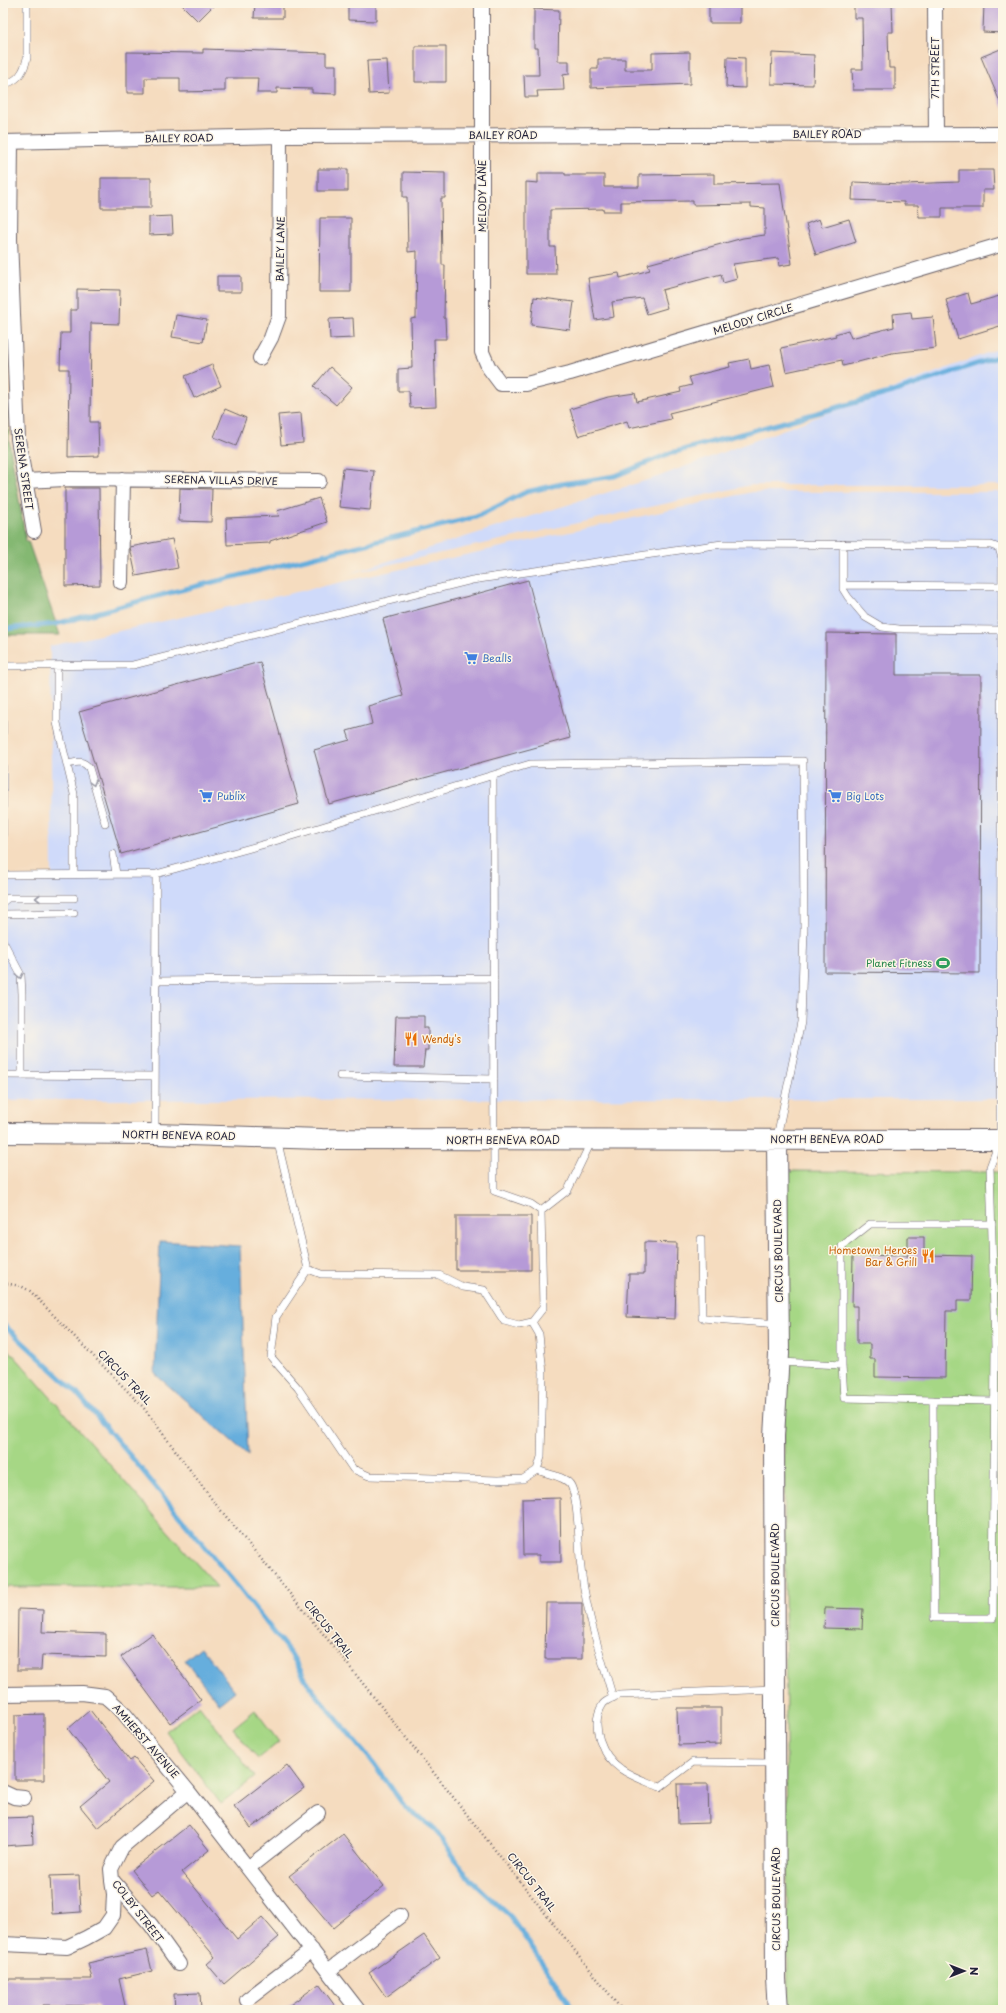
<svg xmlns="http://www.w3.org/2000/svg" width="1006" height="2013" viewBox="0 0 1006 2013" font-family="'Playpen Sans',sans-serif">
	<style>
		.built { fill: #cfdafa }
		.green { fill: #a6d785; stroke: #647c60 }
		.forest { fill: #84b872; stroke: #536d56 }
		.water { fill: #66aedd; stroke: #44688c }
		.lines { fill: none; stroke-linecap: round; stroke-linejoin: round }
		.stream { stroke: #66aedd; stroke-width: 5 }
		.building { fill: #b69ad7 }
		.lane-casing { stroke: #6c6369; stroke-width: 8 }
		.street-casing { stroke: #6c6369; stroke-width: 16 }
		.secondary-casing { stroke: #6c6369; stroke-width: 22 }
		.path { stroke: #6c6369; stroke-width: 2.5; stroke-dasharray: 1 3; stroke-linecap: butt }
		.lane { stroke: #fff; stroke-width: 7 }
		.street { stroke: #fff; stroke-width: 14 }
		.secondary { stroke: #fff; stroke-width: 20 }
		.oneway { stroke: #9c9ca7 }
		.labels { text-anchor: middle; stroke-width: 3; stroke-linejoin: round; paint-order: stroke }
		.street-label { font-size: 10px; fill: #22223b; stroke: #fcf5e5 }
		.shop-label { font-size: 10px; fill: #366cbe; stroke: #fcf5e5; text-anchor: start }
		.leisure-label { font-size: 10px; fill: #27864d; stroke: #fcf5e5; text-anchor: end }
		.food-label { font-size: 10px; fill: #c56008; stroke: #fcf5e5; text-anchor: start }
	</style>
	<rect width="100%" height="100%" fill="#fcf5e5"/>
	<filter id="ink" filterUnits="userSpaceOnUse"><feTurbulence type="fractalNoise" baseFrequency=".025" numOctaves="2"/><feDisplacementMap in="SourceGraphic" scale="8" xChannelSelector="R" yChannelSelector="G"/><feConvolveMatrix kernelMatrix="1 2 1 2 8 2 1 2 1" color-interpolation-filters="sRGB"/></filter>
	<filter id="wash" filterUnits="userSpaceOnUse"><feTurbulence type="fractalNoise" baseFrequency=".012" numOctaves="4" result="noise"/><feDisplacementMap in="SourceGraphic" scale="16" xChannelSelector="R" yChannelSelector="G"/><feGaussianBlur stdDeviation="0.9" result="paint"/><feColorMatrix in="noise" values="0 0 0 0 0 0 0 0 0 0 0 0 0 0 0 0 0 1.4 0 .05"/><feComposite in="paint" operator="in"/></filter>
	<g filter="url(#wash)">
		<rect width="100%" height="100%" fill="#f5dcbf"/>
		<path class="built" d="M1003,347V485H750L350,573L660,476Z
			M752,492H1003V1099L3,1100V880L52,879L50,646Z"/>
		<path class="green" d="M786,1171L1003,1172V2010H788L784,1437Z
			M3,1343L217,1587H3Z
			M199,1705L255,1777L221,1804L166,1731Z
			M255,1710L279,1742L258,1759L233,1728Z"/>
		<path class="forest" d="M3,347L6,369L9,440L26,541H28L60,635H3Z"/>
		<path class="water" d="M160,1241L240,1246L248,1455L155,1374Z
			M201,1647L235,1691L219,1704L185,1660Z"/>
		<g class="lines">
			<path class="stream" d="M3,629L56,624L169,593L476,517L526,492L561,484L615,476L668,454L893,392L1003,355
				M3,1324L75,1391L133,1459L243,1593L291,1654L310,1687L372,1761L405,1807L435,1829L467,1876L511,1917L574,2010"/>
		</g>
		<g id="blocks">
			<path class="building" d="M180,3H216L198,21Z
				M255,3H283V18H254Z
				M348,3H376V21L348,20Z
				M709,3H740V23H709Z
				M854,3H892L893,32H888L889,68H895V90H853L852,69H863L862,18H854Z
				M984,3H1003V33L983,32Z
				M534,9L559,10L558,61H569V74L563,75L564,90L537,91L538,97H525L524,75H539L538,48H534Z
				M415,46H446V82H415Z
				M1003,48V109L981,57Z
				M203,49L326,53V65H336V94L312,93V89L277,88V93H257L258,78H225V91L180,92V78H145V93H127V52L203,53Z
				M690,52V84L591,88V69H598V59H625V70H652V53Z
				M772,53L814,55L813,85L771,84Z
				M727,57L745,58V88L726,87Z
				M387,60L389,93L369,94L367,61Z
				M318,169H348V191H318Z
				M959,170H993L994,190H983V208H942V217H919L918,205H904V202L852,200L853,182L904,184L959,182Z
				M403,172L445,173V198H441L442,265H445L444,318H445L446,339H434L436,407L410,408L409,391H398V369L412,368L411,319L416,318L417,251L408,252L407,197H403Z
				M538,173H565V175H604V187H639V175L714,174V184L780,183L792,264L779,266L778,258L733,264L737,279L723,283L721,274L662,290L667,308L647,314L642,298L612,302L614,317L595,320L588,278L619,273L620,278L650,270L648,264L743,238L765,235V208L751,207V204L693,205V201L621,202V211H603V209L550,210V247H555L556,274H526V182L538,183Z
				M101,178H151V208H101Z
				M172,216L173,234L149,235V217Z
				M320,218H351V292H319Z
				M819,219L822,227L849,219L856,242L816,255L806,224Z
				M217,276H241V292H217Z
				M77,289L120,290L119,324L91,323L90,422H98L99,456L68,457L69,369H60L61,333H70V310H77Z
				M968,293L971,304L1003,295V325L958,339L946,300Z
				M534,297L574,302L570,330L531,325Z
				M911,312L912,319L933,317L936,348L892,353L843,366L842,360L786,372L781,348L836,336L835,334L848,330L851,338L894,327L893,314Z
				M176,315L207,320L203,342L172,337Z
				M353,318L354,338L330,339L329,319Z
				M749,359L751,369L769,365L774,387L669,413L671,419L629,428L627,421L578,436L570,409L608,397L635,393L637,402L681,392L680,388L692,385L689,377L730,367L729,363Z
				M212,365L221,386L194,398L185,376Z
				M330,367L352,387L336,405L314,386Z
				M225,409L246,418L236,446L214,437Z
				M301,413L303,443L281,445L278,415Z
				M343,468L374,471L370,510L339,507Z
				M65,488H99L100,585L65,586Z
				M180,488L212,489L211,522L179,521Z
				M319,498L327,522L270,541V543L227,545L226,518L279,516L277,511Z
				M172,539L178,568L136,576L130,547Z
				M528,580L570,738L329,804L314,750L350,740L347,731L372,724L368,706L403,696L383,619Z
				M826,633L896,634V675H981L980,973L825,972Z
				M260,662L299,804L121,854L79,712Z
				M396,1016H424V1028H428V1050H425L423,1067H394Z
				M456,1216H531V1270H456Z
				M908,1237H924V1255L972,1256L971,1300H957V1311H946L945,1378L875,1377V1359H870V1344H857V1306H852L853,1255L908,1256Z
				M644,1242L677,1243L675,1319L627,1317L629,1274H644Z
				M560,1498L561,1562H539V1555H523L522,1499Z
				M546,1603H582V1659H545Z
				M825,1608L863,1609L862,1629L824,1628Z
				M18,1609L43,1610L42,1632L106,1634V1657L42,1655L41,1670H17Z
				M152,1634L201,1700L170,1723L121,1657Z
				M677,1708H721V1744L678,1745Z
				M90,1710L130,1761L134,1758L154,1781L98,1828L80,1806L109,1782L68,1729Z
				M44,1714V1780H15V1715Z
				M287,1765L304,1788L251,1828L234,1806Z
				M677,1784H708L709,1823L678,1824Z
				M32,1817L33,1844L3,1846V1818Z
				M189,1825L209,1850L182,1872L237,1939L262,1917L279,1937L224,1984L207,1964L215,1957L159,1890L152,1895L132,1870Z
				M343,1834L384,1886L333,1928L289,1876Z
				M79,1875L81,1912L52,1914L50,1876Z
				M424,1935L440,1958L386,1997L369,1973Z
				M147,1950L152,1971L119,1979L126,2010H99L98,2006L43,2005V2009L3,2008V1979H92L88,1963Z
				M319,1984L338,2010H283Z
				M200,1993L201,2010H175L174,1994Z"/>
		</g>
	</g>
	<g filter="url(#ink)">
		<use href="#blocks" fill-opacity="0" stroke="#6c6369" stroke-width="1"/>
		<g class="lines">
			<g class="lane-casing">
				<path id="lane" d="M3,84C18,82 24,72 27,58V3
					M843,544V589L848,597L865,617L882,627L899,629L1002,630
					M843,585L1002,586
					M3,666L133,665L472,580L722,544L991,545L999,548L1002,558L1000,1140L990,1167L995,1347L993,1618H934L933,1400L844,1398L842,1365V1246L870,1224H992
					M57,666V723L74,794V874
					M3,722V860
					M68,764C77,762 83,760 89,768L105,823
					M113,854L116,874
					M3,875L156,874L265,844L530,764L803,761L804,930L801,1022L777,1137
					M3,902L8,898H74
					M3,914L74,913
					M3,941L21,975L22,994V1075
					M156,981L494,978
					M3,1075L155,1076
					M340,1076L494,1079
					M155,1133L156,874
					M277,1139L308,1269L321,1274L439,1275L463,1287L484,1290L504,1321L519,1325L532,1322L543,1308L541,1211L531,1204L494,1191L493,776
					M541,1211L568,1190L591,1142
					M701,1239L702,1318L778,1324
					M308,1269L276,1317L271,1357L298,1388L353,1469L369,1476L498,1480L523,1479L537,1470L541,1457L543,1373L539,1334L532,1322
					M780,1362L842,1365
					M933,1400L994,1401
					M537,1470C547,1474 564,1476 570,1484C578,1495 579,1544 580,1559C584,1606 600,1653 613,1698
					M773,1763L693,1762L660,1787C648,1782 632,1777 621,1769C602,1756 589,1725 603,1704C606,1700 615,1697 619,1695L773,1689"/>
			</g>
			<g class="street-casing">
				<path id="street" d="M482,3V352L489,368L501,384H526L570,373L1003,244
					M935,3L936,134
					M3,142L280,136L1003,134
					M11,142L10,239L18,439L34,531
					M260,358L271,338L279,316L280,136
					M25,481L65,479L319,481
					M121,582L123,479
					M3,1694L82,1693L105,1696L122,1711L188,1791L358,2010
					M3,1792L14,1797L24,1798
					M248,1868L318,1813
					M3,1944L67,1947L86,1938L104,1928L113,1915L114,1894L112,1881
					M179,1964L151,1925L112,1880L111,1869L122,1847L188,1791
					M328,1971L400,1916
					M247,2000L312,1950"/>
			</g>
			<g class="secondary-casing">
				<path id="secondary" d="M3,1133L155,1134L322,1139L1003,1140
					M777,1140L779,1354L774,1436L776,1979L778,2010"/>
			</g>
			<path class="path" d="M3,1283L21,1286L30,1291L143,1407L214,1502L334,1647L622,2010"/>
			<use href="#lane" class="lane"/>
			<use href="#street" class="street"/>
			<use href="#secondary" class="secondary"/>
		</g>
		<defs><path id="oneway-chevron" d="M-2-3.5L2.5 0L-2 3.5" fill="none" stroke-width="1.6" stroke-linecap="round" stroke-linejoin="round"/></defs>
		<g class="oneway">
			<use href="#oneway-chevron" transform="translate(93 783) rotate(74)"/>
			<use href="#oneway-chevron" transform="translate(38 898) rotate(-180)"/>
			<use href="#oneway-chevron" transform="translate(20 976) rotate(77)"/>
		</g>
	</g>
	<defs>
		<g id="supermarket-bare" transform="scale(1.08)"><path d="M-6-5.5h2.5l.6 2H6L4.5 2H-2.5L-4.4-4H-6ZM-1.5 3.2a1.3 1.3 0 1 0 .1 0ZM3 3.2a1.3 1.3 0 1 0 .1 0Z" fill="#3f7fe0" stroke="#fcf5e5" stroke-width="2.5" paint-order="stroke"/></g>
		<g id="stadium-bare" transform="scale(1.08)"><path d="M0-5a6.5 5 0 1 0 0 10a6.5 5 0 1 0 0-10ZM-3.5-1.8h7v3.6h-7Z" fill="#2e9e5b" stroke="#fcf5e5" stroke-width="2.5" paint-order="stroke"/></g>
		<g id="restaurant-bare" transform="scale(1.08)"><path d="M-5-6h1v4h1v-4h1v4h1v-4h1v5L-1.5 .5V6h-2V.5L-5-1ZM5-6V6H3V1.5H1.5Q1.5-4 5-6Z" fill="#e8710a" stroke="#fcf5e5" stroke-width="2.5" paint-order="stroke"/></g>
	</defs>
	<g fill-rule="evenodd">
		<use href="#supermarket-bare" x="471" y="658"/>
		<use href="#supermarket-bare" x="206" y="796"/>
		<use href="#supermarket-bare" x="835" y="796"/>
		<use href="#stadium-bare" x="943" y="963"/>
		<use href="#restaurant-bare" x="411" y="1039"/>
		<use href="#restaurant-bare" x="928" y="1256"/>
	</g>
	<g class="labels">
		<g class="street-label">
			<text transform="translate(935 68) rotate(-90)" y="4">7TH STREET</text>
			<text x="827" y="138">BAILEY ROAD</text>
			<text x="503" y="139">BAILEY ROAD</text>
			<text transform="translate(179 138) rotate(-1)" y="4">BAILEY ROAD</text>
			<text transform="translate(482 196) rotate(-90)" y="4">MELODY LANE</text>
			<text transform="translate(280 249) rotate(-89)" y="4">BAILEY LANE</text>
			<text transform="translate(753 319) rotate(-17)" y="4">MELODY CIRCLE</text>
			<text transform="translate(24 469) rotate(82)" y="4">SERENA STREET</text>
			<text transform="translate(221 480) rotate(1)" y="4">SERENA VILLAS DRIVE</text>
			<text transform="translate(179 1135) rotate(1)" y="4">NORTH BENEVA ROAD</text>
			<text x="827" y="1143">NORTH BENEVA ROAD</text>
			<text x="503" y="1144">NORTH BENEVA ROAD</text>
			<text transform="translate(778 1251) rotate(-91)" y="4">CIRCUS BOULEVARD</text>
			<text transform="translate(125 1377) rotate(46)" y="4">CIRCUS TRAIL</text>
			<text transform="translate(775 1575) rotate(-90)" y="4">CIRCUS BOULEVARD</text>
			<text transform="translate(329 1629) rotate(51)" y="4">CIRCUS TRAIL</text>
			<text transform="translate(146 1741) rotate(49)" y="4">AMHERST AVENUE</text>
			<text transform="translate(532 1882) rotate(52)" y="4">CIRCUS TRAIL</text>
			<text transform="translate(776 1899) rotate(-90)" y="4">CIRCUS BOULEVARD</text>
			<text transform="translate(138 1911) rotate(52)" y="4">COLBY STREET</text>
		</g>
		<g class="shop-label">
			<text x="482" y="662">Bealls</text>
			<text x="217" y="800">Publix</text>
			<text x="846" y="800">Big Lots</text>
		</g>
		<g class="leisure-label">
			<text x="932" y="967">Planet Fitness</text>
		</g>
		<g class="food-label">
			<text x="422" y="1043">Wendy's</text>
			<text x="917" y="1254" text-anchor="end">Hometown Heroes<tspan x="917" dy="12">Bar &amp; Grill</tspan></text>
		</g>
	</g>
	<rect width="1006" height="2013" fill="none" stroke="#fcf5e5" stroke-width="16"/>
	<g transform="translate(964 1971) rotate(90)" stroke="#fcf5e5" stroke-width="3" paint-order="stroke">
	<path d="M0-3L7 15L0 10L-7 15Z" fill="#22223b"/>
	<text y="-6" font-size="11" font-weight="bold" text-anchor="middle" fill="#22223b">N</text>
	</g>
</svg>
